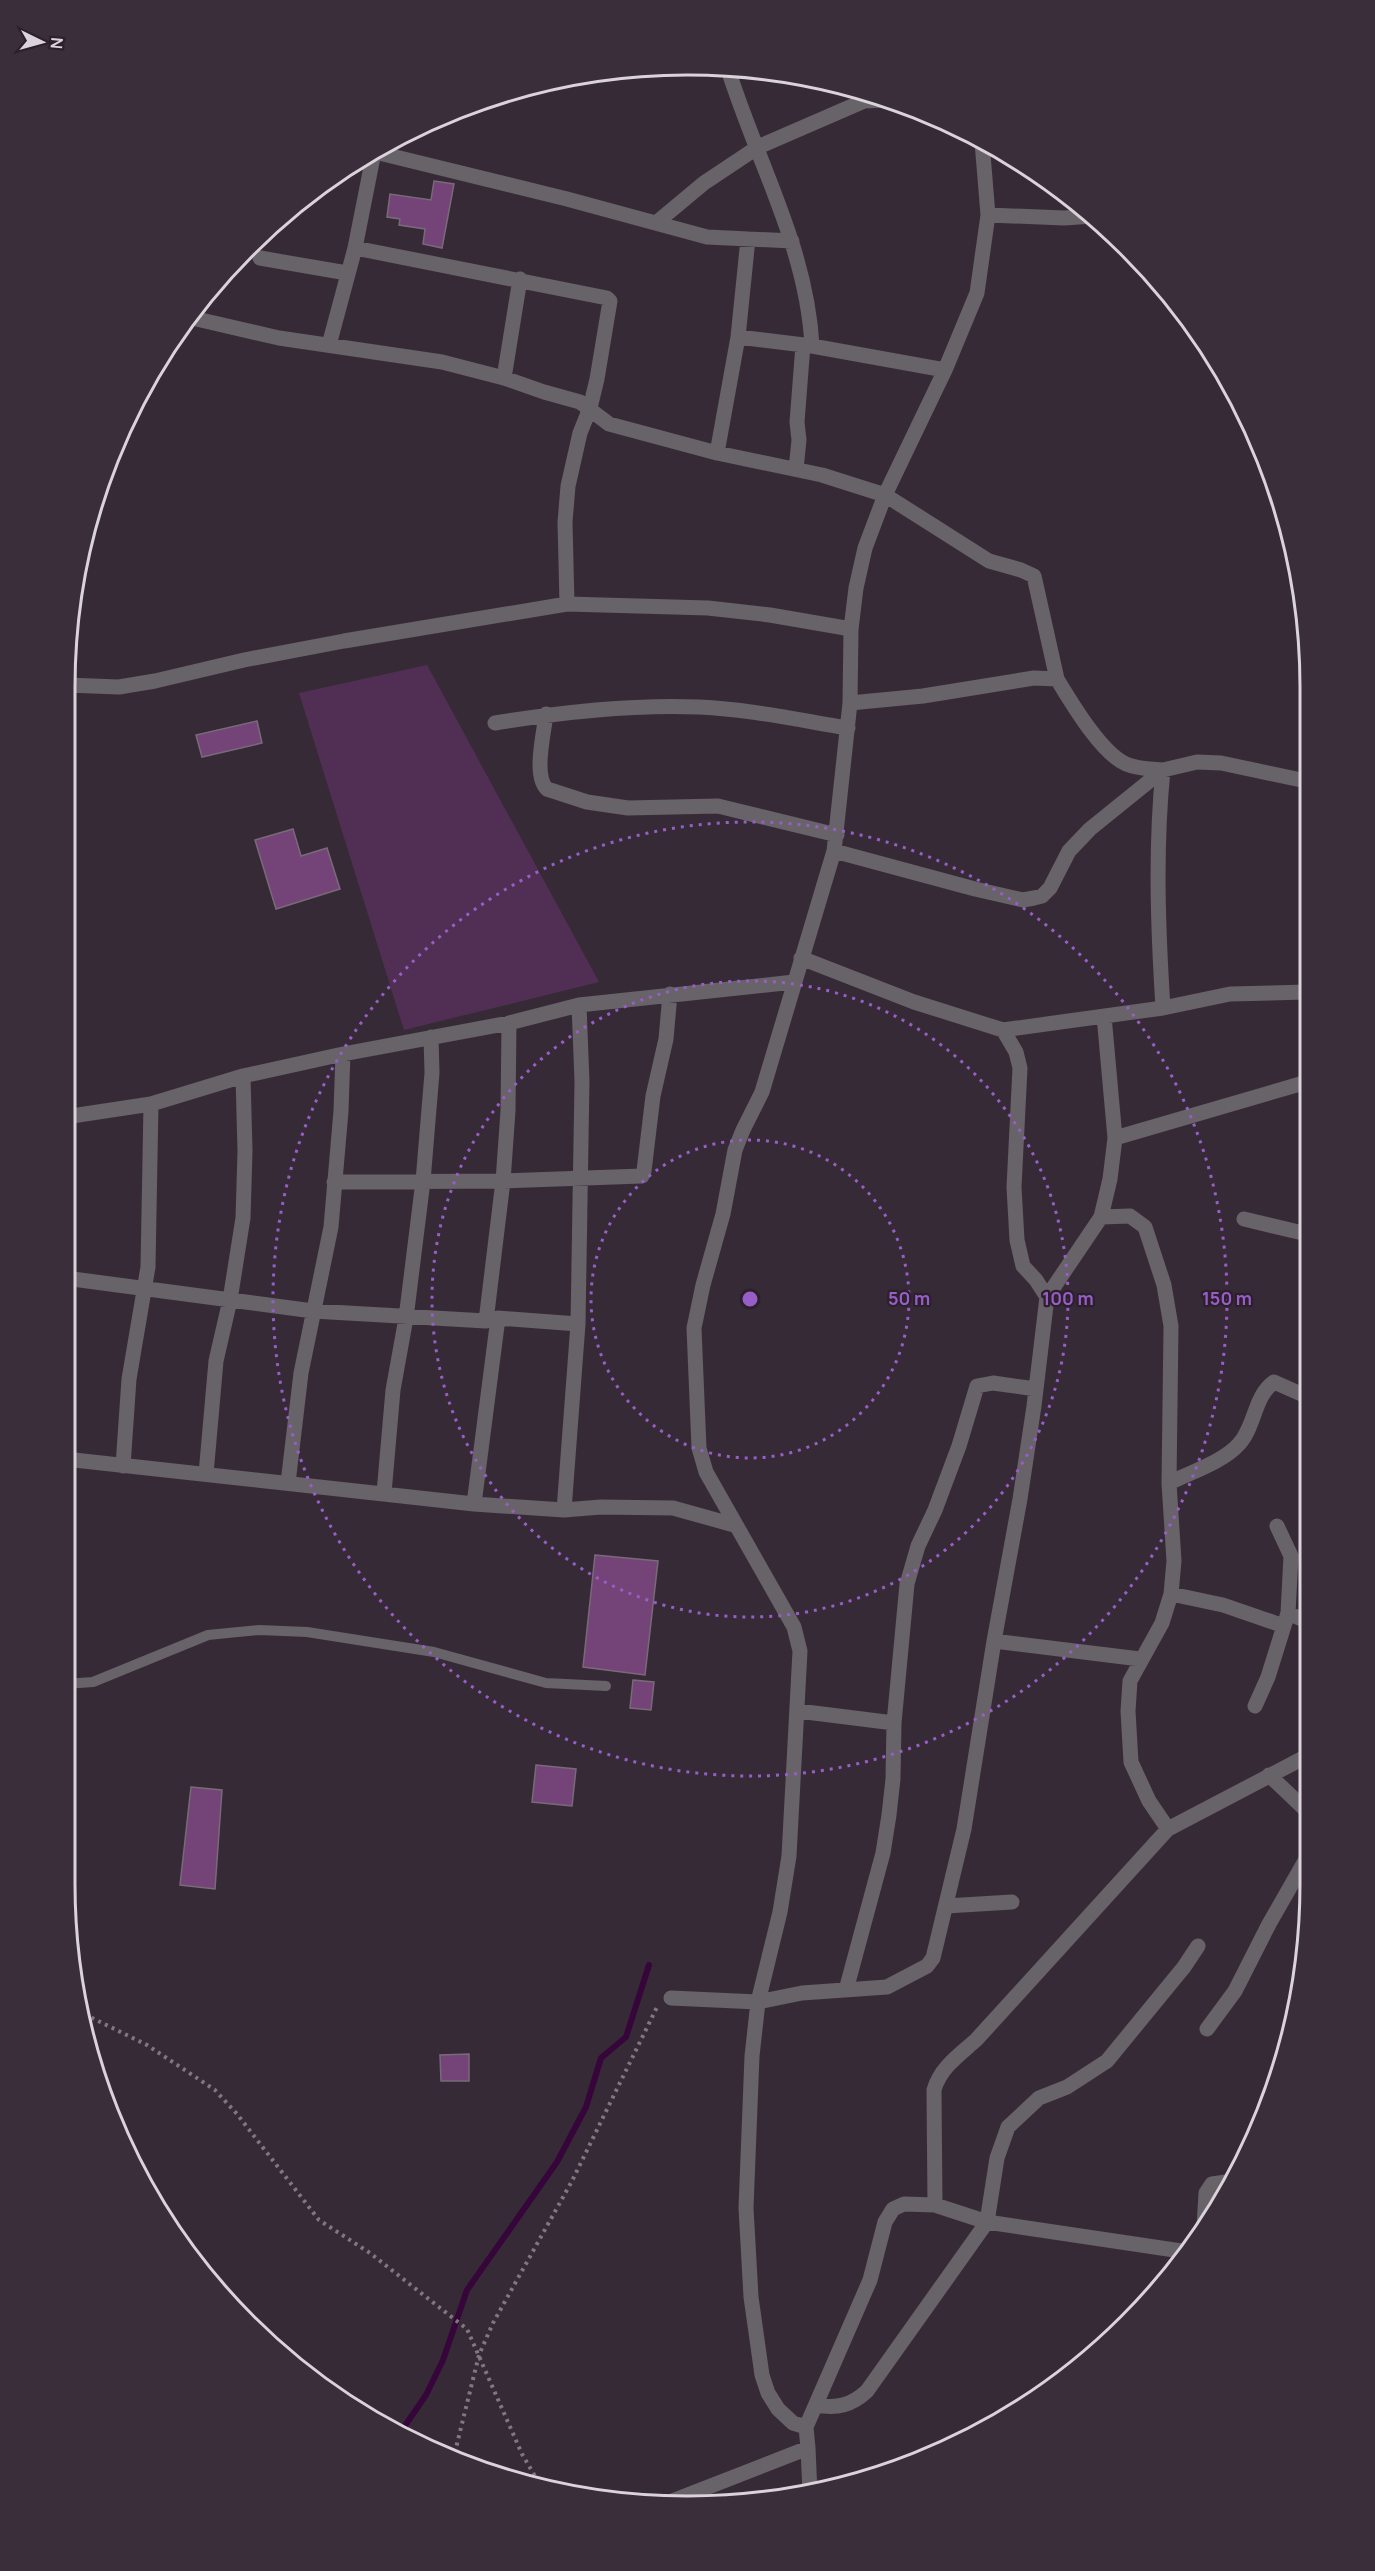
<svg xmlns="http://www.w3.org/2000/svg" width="1375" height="2571" viewBox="0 0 1375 2571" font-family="Manrope,sans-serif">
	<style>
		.green { fill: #512f54 }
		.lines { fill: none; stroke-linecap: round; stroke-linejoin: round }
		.stream { stroke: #36063a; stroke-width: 6 }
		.building { fill: #744377; stroke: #796a79; stroke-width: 1.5 }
		.path { stroke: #817782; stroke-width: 4; stroke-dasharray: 3 4.5; stroke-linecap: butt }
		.lane { stroke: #686269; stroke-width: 10 }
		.street { stroke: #686269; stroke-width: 15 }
		.secondary { stroke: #887e89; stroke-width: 15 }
		.ring { fill: none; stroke: #985ec8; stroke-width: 3; stroke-dasharray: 3 6 }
		.rim { fill: none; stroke: #dbd3dc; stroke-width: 3 }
		.centre { fill: #985ec8; stroke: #2d202d; stroke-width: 3 }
		.ring-label { font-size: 18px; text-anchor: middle; font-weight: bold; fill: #985ec8; stroke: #2d202d; stroke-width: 4.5; stroke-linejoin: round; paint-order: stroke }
	</style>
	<rect width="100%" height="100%" fill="#372a37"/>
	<path class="green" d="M427,665L599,982L404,1030L299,693Z"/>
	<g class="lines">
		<path class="stream" d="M400,2433L426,2395L443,2360L467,2290L557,2162L586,2107L601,2058L626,2037L649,1965"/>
	</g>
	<path class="building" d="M434,181L454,184L442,248L423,244L425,229L399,225L400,219L387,217L390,194L431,200Z
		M257,721L262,743L202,757L196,735Z
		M293,829L301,856L327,848L340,889L276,909L255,840Z
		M595,1555L658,1561L645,1675L583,1667Z
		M633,1680L654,1682L651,1710L630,1708Z
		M536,1765L576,1769L572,1806L532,1802Z
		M191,1787L222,1790L215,1889L180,1885Z
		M469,2054V2081H441L440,2055Z"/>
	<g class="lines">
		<path class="path" d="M78,2011L147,2045L215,2090L237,2114L319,2220L370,2253L467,2329L522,2454L542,2488
			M453,2460L479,2355L493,2323L572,2181L657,2007"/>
		<path class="lane" d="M65,1684L93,1682L208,1635L259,1630L307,1632L434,1652L546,1683L606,1686"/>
		<path class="street" d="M710,66L728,70
			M727,66C756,160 807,247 812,346
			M371,151L567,199L707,237L792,241
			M374,152L355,248L607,298L610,301L597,379L590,408L580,433L568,486L565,522L567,604
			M988,215L1064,218L1093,216
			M656,223L704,183L758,147L864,101L886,100
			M260,258L347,273
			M188,317L279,338L442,362L504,378L544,392L580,402L609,424L717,453L822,475L885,495L989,561L1021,570L1034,576L1057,679
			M738,337L812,346L945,370
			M329,345L355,248
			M504,378L520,279
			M717,453L738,337L748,239
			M796,469L799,440L797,422L803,345
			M66,685L119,687L155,681L244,660L344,641L567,604L708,608L770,615L851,629
			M850,703L923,696L1034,678L1057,679C1071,702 1101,753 1126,764C1137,769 1152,769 1163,770C1155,850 1158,928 1163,1008
			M546,714C544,733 533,776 547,789L587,802L628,808L718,806L837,835
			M495,723C562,712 630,704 699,707C748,709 799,720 848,728
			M834,851L975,889L1023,900L1034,898L1042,896L1050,888L1069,851L1090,829L1163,770L1197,762L1221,763L1306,781
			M801,958L914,1002L1003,1030L1163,1008L1230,994L1306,992
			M1003,1030L1016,1052L1020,1068L1014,1187L1017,1240L1023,1266L1036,1280L1047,1297
			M65,1117L151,1104L243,1076L343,1054L509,1023L579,1005L794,982
			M1115,1138L1307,1082
			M334,1182L503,1181L642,1176L644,1171L653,1096L666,1039L670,994
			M1101,1217L1130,1216L1145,1227L1164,1285L1171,1326L1169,1483L1174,1561L1171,1594L1162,1623L1130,1681L1128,1711L1131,1762L1149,1801L1168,1829
			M1244,1219L1307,1234
			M65,1278L313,1311L486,1321L498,1318L578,1324
			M486,1321L503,1181L508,1111L509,1023
			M65,1459L474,1504L564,1510L601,1507L673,1508L734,1525
			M123,1466L129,1379L148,1267L151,1104
			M206,1474L216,1361L230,1300L243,1218L245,1151L243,1076
			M288,1483L301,1373L331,1227L341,1111L343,1054
			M1169,1483C1191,1472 1223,1462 1239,1444C1255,1427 1254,1396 1274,1382L1308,1397
			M384,1493L393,1390L406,1318L423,1181L432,1073L431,1037
			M474,1504L498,1318
			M564,1510L578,1324L582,1081L579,1005
			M1171,1594L1223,1605L1284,1626
			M1288,1613L1308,1622
			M994,1641L1140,1659
			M1255,1706L1268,1677L1288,1613L1291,1556L1277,1526
			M798,1711L894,1723
			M1269,1775L1309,1813
			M946,1906L1012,1902
			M846,1990L883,1853L889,1815L893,1779L894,1723L907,1584L918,1546L935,1510L959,1446L977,1386L993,1383L1036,1389
			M671,1998L758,2002L802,1993L887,1987L927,1966L933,1958L964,1829L994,1641L1020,1499L1034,1406L1047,1297L1101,1217L1110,1179L1115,1138L1104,1016
			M1207,2029L1235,1991L1269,1924L1309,1854
			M935,2205L934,2090C940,2068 959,2055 976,2040L1168,1829L1309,1755
			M1204,2227L1206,2193L1212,2184L1233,2181
			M817,2405C837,2409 852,2405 867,2391L987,2222L997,2158L1008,2127L1039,2098L1067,2087L1107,2061L1184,1967L1198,1946
			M806,2427L870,2280L885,2222L893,2209L904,2204L935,2205L987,2222L1188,2252
			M808,2448L806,2427L793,2423L778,2409L768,2393L762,2375L751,2297L746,2208L752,2056L758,2002L780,1912L789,1856L800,1651L794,1627L706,1472L699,1448L694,1328L703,1285L723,1214L735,1150L743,1130L762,1092L834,851L850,703L851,629L856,588L865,548L885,495L945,370L977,293L988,215L982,142
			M662,2505L808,2448L810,2493"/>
		<path class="secondary" d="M66,653L68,635"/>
	</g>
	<g class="ring">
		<circle cx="750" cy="1299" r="159"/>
		<circle cx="750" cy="1299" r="318"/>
		<circle cx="750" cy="1299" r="477"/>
	</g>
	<path d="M0 0H1375V2571H0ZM687 75H688A612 612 0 0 1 1300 687V1884A612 612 0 0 1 688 2496H687A612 612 0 0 1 75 1884V687A612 612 0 0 1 687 75Z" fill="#3b2e3b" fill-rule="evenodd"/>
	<path class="rim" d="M687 75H688A612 612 0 0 1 1300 687V1884A612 612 0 0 1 688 2496H687A612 612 0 0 1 75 1884V687A612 612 0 0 1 687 75Z"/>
	<circle cx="750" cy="1299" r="9" class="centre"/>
	<g class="ring-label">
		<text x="909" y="1305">50 m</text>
		<text x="1068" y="1305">100 m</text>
		<text x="1227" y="1305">150 m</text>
	</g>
	<g transform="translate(42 42) rotate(95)" stroke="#2d202d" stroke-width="4.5" paint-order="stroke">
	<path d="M0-4.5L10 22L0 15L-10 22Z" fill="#dbd3dc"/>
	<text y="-9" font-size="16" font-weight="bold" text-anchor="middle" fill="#dbd3dc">N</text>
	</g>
</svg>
